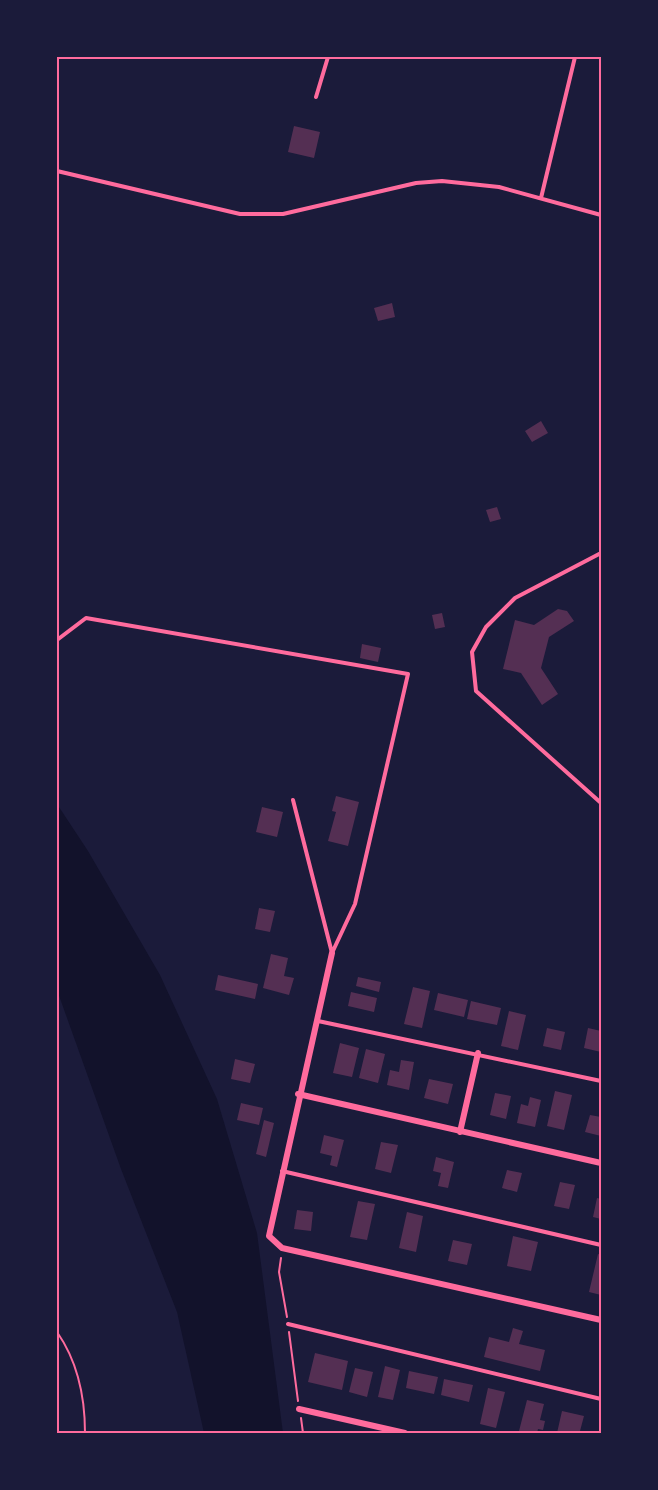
<svg xmlns="http://www.w3.org/2000/svg" width="658" height="1490" viewBox="0 0 658 1490" font-family="'Exo 2',sans-serif">
	<style>
		.water { fill: #12122b }
		.building { fill: #542f53 }
		.lines { fill: none; stroke-linecap: round; stroke-linejoin: round }
		.path { stroke: #ff6b9d; stroke-width: 2 }
		.service { stroke: #ff6b9d; stroke-width: 4 }
		.minor { stroke: #ff6b9d; stroke-width: 6 }
		.neatline { fill: none; stroke: #ff6b9d; stroke-width: 2 }
	</style>
	<rect width="100%" height="100%" fill="#1b1b3a"/>
	<path class="water" d="M57,804L88,851L160,975L217,1099L257,1233L283,1433H204L177,1312L121,1169L57,990Z"/>
	<path class="building" d="M294,126L320,132L314,158L288,152Z
		M392,303L395,317L378,321L374,308Z
		M541,421L548,433L532,442L525,431Z
		M497,507L501,519L490,522L486,510Z
		M558,609L567,611L574,621L549,637L541,668L558,694L542,705L521,673L503,669L515,620L534,625Z
		M442,613L445,627L435,629L432,615Z
		M362,644L381,648L378,662L360,658Z
		M336,796L359,802L348,846L328,841L336,812L332,811Z
		M262,807L283,812L277,837L256,832Z
		M259,908L275,911L270,932L255,929Z
		M271,954L288,958L284,976L294,978L289,995L263,988Z
		M218,975L258,984L255,999L215,990Z
		M358,977L381,982L379,992L356,986Z
		M413,987L430,991L422,1028L404,1024Z
		M351,992L377,998L374,1012L348,1006Z
		M438,993L468,1000L464,1017L434,1010Z
		M471,1001L501,1008L497,1025L467,1019Z
		M509,1011L526,1015L518,1050L501,1046Z
		M547,1028L565,1032L561,1050L543,1046Z
		M588,1028L601,1031V1052L584,1048Z
		M340,1043L359,1048L352,1077L333,1073Z
		M366,1049L385,1054L378,1083L359,1078Z
		M235,1059L255,1064L250,1083L231,1079Z
		M401,1060L414,1062L409,1090L387,1085L390,1070L399,1072Z
		M429,1079L453,1084L448,1104L424,1098Z
		M555,1091L572,1095L564,1130L547,1126Z
		M495,1093L511,1096L506,1119L490,1115Z
		M530,1097L541,1100L535,1127L517,1123L521,1104L528,1106Z
		M241,1103L263,1108L259,1125L237,1120Z
		M590,1115L601,1117V1136L585,1132Z
		M264,1120L274,1123L266,1157L256,1154Z
		M324,1135L344,1140L337,1167L330,1165L332,1156L320,1153Z
		M381,1142L398,1145L391,1173L375,1169Z
		M436,1157L454,1162L448,1188L438,1186L441,1173L433,1171Z
		M507,1170L522,1173L517,1192L502,1188Z
		M560,1182L575,1185L569,1209L554,1206Z
		M597,1198L601,1199V1219L593,1217Z
		M358,1201L375,1204L367,1240L350,1237Z
		M297,1210L313,1212L311,1231L294,1229Z
		M407,1212L423,1216L416,1252L399,1248Z
		M513,1236L538,1242L531,1271L507,1266Z
		M453,1240L472,1244L467,1265L448,1261Z
		M598,1254L601,1255V1295L589,1292Z
		M513,1328L523,1331L519,1344L545,1350L540,1371L484,1357L489,1337L509,1342Z
		M315,1353L348,1361L342,1390L308,1382Z
		M385,1366L400,1370L393,1400L378,1397Z
		M355,1368L373,1372L367,1397L349,1392Z
		M409,1371L438,1377L434,1394L406,1388Z
		M444,1379L473,1385L469,1402L441,1395Z
		M488,1388L505,1392L496,1428L480,1424Z
		M527,1400L544,1404L540,1420L545,1421L543,1430L538,1429L537,1433L519,1431Z
		M562,1411L584,1416L580,1431L557,1433Z"/>
	<g class="lines">
		<path class="path" d="M281,1258L279,1272L287,1317
			M57,1332C78,1362 85,1397 85,1433
			M289,1332L298,1401
			M301,1418L303,1433"/>
		<path class="service" d="M316,97L328,57
			M57,171L240,214H283L416,183L442,181L499,187L601,215
			M541,198L575,57
			M601,553L515,598L486,627L472,652L476,691L601,803
			M57,640L86,618L408,674L355,904L332,953
			M293,800L332,953
			M318,1021L601,1081
			M282,1171L601,1245
			M288,1324L601,1399"/>
		<path class="minor" d="M332,953L269,1236L282,1248L601,1320
			M298,1094L601,1163
			M460,1132L478,1053
			M299,1409L405,1433"/>
	</g>
	<rect width="658" height="1490" fill="none" stroke="#1b1b3a" stroke-width="117"/>
	<rect x="58" y="58" width="542" height="1374" class="neatline"/>
</svg>
